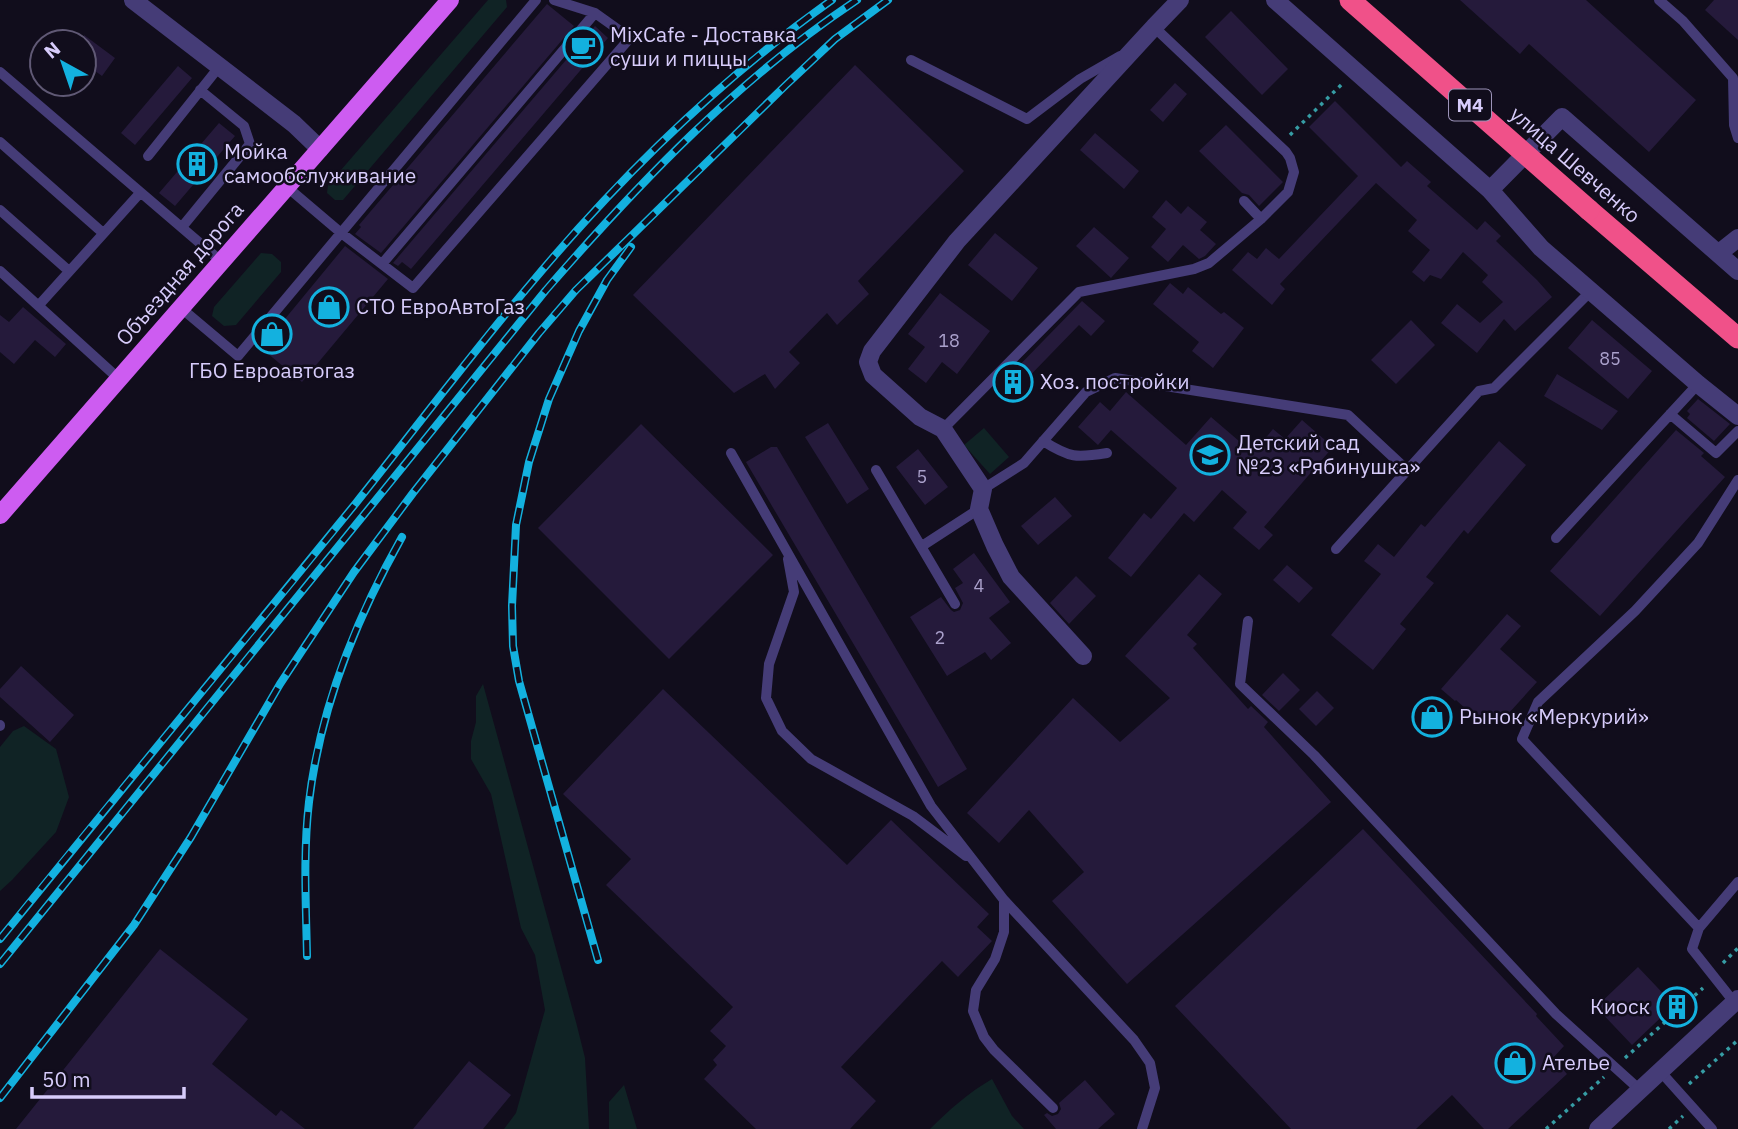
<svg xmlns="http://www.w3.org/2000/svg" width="1738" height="1129" viewBox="0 0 1738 1129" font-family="'IBM Plex Sans',sans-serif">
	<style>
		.green { fill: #102325 }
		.building { fill: #251a3b }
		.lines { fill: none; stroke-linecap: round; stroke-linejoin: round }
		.path { stroke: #369ca4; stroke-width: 3.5; stroke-dasharray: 3.5 5; stroke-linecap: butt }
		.lane { stroke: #453c77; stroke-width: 10 }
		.street { stroke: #453c77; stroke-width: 18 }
		.primary { stroke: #cd5cf1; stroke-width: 18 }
		.highway { stroke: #f05189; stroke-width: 21 }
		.rail-casing { stroke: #13b1df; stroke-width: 8 }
		.rail { stroke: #110d1c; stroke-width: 5; stroke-dasharray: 16; stroke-linecap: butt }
		.highway-bridge { stroke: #f05189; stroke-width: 21 }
		.labels { text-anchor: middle; stroke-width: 5; stroke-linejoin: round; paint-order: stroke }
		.number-label { font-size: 18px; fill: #aaa0cb }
		.shield { fill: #110d1c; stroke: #9c93b8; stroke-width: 2 }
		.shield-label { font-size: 19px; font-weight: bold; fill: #d7ccfb }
		.poi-label { font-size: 21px; fill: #d7ccfb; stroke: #110d1c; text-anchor: start }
		.street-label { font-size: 21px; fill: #d7ccfb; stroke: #110d1c }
	</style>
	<rect width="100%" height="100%" fill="#110d1c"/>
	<path class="green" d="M488,0H506L507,7L343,200H335L327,193L328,185Z
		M261,253L272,254L281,262V272L236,325L224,326L212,316L214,307Z
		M984,428L1009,457L990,474L964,445Z
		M483,684L576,1022L585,1058L589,1129H504L516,1113L545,1010L535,955L521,928L491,794L471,759V741L476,722V696Z
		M24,726L56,749L69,797L56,832L12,880L0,891V747L13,731Z
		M992,1079L1012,1116L1024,1129H930C949,1110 968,1093 992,1079Z
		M624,1085L637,1129H609V1102Z"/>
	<path class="building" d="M1460,0H1586L1696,100L1649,152L1529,44L1520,54Z
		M1714,0H1738V40L1705,10Z
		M547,4L574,26L381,253L355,234L361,227L359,225Z
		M1231,11L1288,69L1262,95L1205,37Z
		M595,26L608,38L411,269L402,262L398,266L393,263Z
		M84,35L115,58L102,76L84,63Z
		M855,65L964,171L858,281L869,294L837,325L827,313L789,352L800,363L775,389L765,374L734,393L633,295Z
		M178,66L192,78L135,145L121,133Z
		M1175,83L1187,94L1163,122L1150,110Z
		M1335,101L1401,167L1407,161L1431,182L1427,186L1477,230L1485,221L1501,236L1496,241L1537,280L1552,297L1515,331L1504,319L1477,353L1441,323L1457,304L1480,323L1503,302L1482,282L1488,275L1463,252L1441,279L1430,275L1424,282L1412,272L1430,250L1408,231L1417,220L1376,183L1280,284L1285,289L1272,305L1232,270L1248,252L1257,259L1266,248L1279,259L1358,176L1309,127Z
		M219,123L235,136L175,206L159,193Z
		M1226,125L1283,182L1259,206L1249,195L1242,193L1199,151Z
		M1095,133L1139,171L1124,189L1080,150Z
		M1166,200L1181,214L1188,206L1207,222L1200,230L1216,244L1205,256L1199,259L1183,245L1168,262L1151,247L1166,229L1152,217Z
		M1094,227L1129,258L1111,278L1076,246Z
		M995,233L1038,268L1012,301L968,265Z
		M345,246L388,279L302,382L261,348Z
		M1170,283L1183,294L1188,287L1221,314L1224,312L1244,328L1213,368L1192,351L1199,342L1153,304Z
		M940,293L990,331L957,374L942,362L926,383L908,369L925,347L908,334Z
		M1082,301L1105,321L1091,336L1079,325L1016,390L1005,380Z
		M23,307L66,344L55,357L35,340L14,364L0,352V315L9,322Z
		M1411,320L1435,345L1396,384L1371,360Z
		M1592,320L1652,371L1628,399L1568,348Z
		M1557,374L1618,411L1602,430L1544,396Z
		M1126,392L1186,445L1211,417L1253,453L1273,429L1285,439L1302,420L1333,447L1264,527L1273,535L1259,550L1233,528L1247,512L1222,490L1194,522L1184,513L1131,577L1108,558L1144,513L1151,519L1177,488L1111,430L1098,445L1078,427L1100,402L1110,411Z
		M1698,399L1730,424L1714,441L1687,418L1690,414L1687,411Z
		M828,423L869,489L847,504L805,437Z
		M641,424L773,555L669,659L538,528Z
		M1676,430L1704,453L1701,456L1725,477L1600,616L1550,571Z
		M1499,441L1526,465L1468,534L1464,530L1426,577L1434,583L1400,624L1406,629L1373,670L1331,635L1381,574L1364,561L1378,544L1394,557L1421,524L1425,527Z
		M771,447H777L967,769L938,787L746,462Z
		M918,449L948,487L925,505L896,467Z
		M1055,497L1072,516L1038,545L1021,526Z
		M974,553L1010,602L989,618L1011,643L991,660L985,652L947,676L910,617L941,597L951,610L954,612L960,610L963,603L955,588L963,583L953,569Z
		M1287,565L1313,588L1299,603L1273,580Z
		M1199,574L1222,594L1187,635L1197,644L1193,648L1248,709L1251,706L1268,722L1264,727L1331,802L1127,984L1052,901L1084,872L1029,810L999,843L967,813L1073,698L1120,742L1170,698L1125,656Z
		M1076,576L1096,596L1069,624L1050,603Z
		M1507,614L1521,626L1500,649L1537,682L1499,724L1485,711L1478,720L1456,700L1455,701L1441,689Z
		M21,666L74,715L50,742L0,697V689Z
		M1283,673L1300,690L1279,711L1262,695Z
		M663,689L847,865L891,820L989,914L977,927L992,941L958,977L942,961L841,1067L876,1101L850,1129H756L704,1079L717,1065L713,1060L726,1046L710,1031L733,1007L606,885L631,859L563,794Z
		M1317,691L1334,708L1316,726L1299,709Z
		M1363,829L1537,1014L1536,1016L1564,1046L1553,1058L1567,1074L1508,1129H1484L1452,1095L1416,1129H1291L1175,1006Z
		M160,949L248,1019L212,1064L276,1116L281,1110L305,1129H16Z
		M1638,967L1674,1005L1632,1045L1596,1007Z
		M469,1061L511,1095L483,1129H413Z
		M1085,1080L1115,1114L1098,1129H1056L1044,1115L1047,1113L1052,1116L1058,1114L1061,1109L1059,1103Z"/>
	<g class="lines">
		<path class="path" d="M1290,135L1342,84
			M1723,963L1738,948
			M1625,1058L1703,988
			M1689,1084L1738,1040
			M1546,1129L1604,1077
			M1669,1129L1683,1116"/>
		<path class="lane" d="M1659,0L1683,21L1733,78L1734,125L1738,138
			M911,60L1027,119L1080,79L1120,56
			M0,72L222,262
			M0,142L103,233
			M148,156L219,67
			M287,187L340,232L413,288L630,38L595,13L554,0
			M1244,201L1261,219
			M0,210L69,271
			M182,227L250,144L244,126L200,90
			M382,264L595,13
			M0,271L119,379
			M39,305L140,193
			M181,308L238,356L536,0
			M1670,414L1716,453L1738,431
			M943,429L1079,292L1194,269L1209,263L1261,219L1288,192L1294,172L1290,158L1286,152L1154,27
			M1043,441C1070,458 1076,458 1107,453
			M731,453L931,806L1004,900L1134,1040L1150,1063L1155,1088L1142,1129
			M876,470L955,604
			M983,489L1024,463L1086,392L1115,378L1348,415L1407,470
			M1556,538L1698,384
			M922,546L979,509
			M1336,549L1479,391L1494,388L1590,292
			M788,559L794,592L769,664L766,698L782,731L811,759L913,816L966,856
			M1248,621L1240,684L1314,755L1556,1014L1640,1090
			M0,725V726
			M1004,900V932L995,959L976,990L973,1011L984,1037L994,1050L1053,1108
			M1699,928L1738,882
			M1734,1002L1692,949L1699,928L1522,739L1538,702L1635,611L1698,543L1738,480
			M1660,1071L1712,1129"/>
		<path class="street" d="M133,0L294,124L320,149
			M1275,0L1490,190L1541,248L1698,384L1738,416
			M1490,190L1562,117L1738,271
			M1719,253L1738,238
			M1083,656L1011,577L995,546L979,509L983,489L943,429L920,417L873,375L868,362L872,351L957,241L1154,27L1180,0
			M1598,1129L1738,999"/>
		<path class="primary" d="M0,515L450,0"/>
		<path class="highway" d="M1589,210L1738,338"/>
		<g class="rail-casing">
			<path id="rail" d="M0,939C118,793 238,649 356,503C415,429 472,353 533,281C621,176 720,79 832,0
				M307,956C306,905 303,853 309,802C320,708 356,619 402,537
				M598,960L519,681L513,646L512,606L516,525L529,462L549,399L579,331L607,280L631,247
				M0,964L546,290C639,183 738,79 857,0
				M0,1098L134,925L191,837L280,684L354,572L413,493L539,333L576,290L786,85L835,39L888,0"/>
		</g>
		<use href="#rail" class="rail"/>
		<path class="highway-bridge" d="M1350,0L1589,210"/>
	</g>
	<defs>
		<g id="cafe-ring" transform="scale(2.0125)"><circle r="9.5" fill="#110d1c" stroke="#13b1df" stroke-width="1.5"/><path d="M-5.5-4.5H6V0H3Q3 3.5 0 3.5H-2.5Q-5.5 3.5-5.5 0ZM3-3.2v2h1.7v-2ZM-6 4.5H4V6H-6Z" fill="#13b1df"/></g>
		<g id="building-ring" transform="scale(2.0125)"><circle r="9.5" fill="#110d1c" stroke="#13b1df" stroke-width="1.5"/><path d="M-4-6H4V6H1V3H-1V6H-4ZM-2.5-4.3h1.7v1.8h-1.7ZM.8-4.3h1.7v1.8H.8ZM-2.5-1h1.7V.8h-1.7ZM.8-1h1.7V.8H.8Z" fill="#13b1df"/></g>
		<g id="shop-ring" transform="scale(2.0125)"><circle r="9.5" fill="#110d1c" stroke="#13b1df" stroke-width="1.5"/><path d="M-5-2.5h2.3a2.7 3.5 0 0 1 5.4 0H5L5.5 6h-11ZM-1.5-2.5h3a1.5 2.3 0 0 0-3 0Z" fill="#13b1df"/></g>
		<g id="school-ring" transform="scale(2.0125)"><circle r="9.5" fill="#110d1c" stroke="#13b1df" stroke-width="1.5"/><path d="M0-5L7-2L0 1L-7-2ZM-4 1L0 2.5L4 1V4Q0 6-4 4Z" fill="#13b1df"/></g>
	</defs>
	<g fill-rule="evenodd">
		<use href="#cafe-ring" x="583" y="47"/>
		<use href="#building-ring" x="197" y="164"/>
		<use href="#shop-ring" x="329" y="307"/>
		<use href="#shop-ring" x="272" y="334"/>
		<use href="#building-ring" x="1013" y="382"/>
		<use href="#school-ring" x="1210" y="455"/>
		<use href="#shop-ring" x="1432" y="717"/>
		<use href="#building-ring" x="1677" y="1007"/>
		<use href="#shop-ring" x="1515" y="1063"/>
	</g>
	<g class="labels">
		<g class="number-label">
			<text x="949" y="347">18</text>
			<text x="1610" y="365">85</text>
			<text x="922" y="483">5</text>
			<text x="979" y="592">4</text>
			<text x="940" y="644">2</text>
		</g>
		<rect class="shield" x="1449" y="89.5" width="42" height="31" rx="5"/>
		<g class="shield-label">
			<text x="1470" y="112">M4</text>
		</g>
		<g class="poi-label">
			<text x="610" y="42">MixCafe - Доставка<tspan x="610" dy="24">суши и пиццы</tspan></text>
			<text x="224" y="159">Мойка<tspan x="224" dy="24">самообслуживание</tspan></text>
			<text x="356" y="314">СТО ЕвроАвтоГаз</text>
			<text x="272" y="378" text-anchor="middle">ГБО Евроавтогаз</text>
			<text x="1040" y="389">Хоз. постройки</text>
			<text x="1237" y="450">Детский сад<tspan x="1237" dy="24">№23 «Рябинушка»</tspan></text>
			<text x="1459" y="724">Рынок «Меркурий»</text>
			<text x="1650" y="1014" text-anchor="end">Киоск</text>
			<text x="1542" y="1070">Ателье</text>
		</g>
		<g class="street-label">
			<text transform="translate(1575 165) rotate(41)" y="7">улица Шевченко</text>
			<text transform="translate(180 274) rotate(-49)" y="7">Объездная дорога</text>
		</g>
	</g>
	<g transform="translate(63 63) rotate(320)"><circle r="33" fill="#110d1c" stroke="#605975" stroke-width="2"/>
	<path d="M0-5L12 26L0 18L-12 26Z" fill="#13b1df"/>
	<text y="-10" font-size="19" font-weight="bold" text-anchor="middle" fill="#d7ccfb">N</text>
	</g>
	<path d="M32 1087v10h152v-10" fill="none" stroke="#d7ccfb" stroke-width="3.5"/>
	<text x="42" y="1087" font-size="21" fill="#d7ccfb" stroke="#110d1c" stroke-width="5" paint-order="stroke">50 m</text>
</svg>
